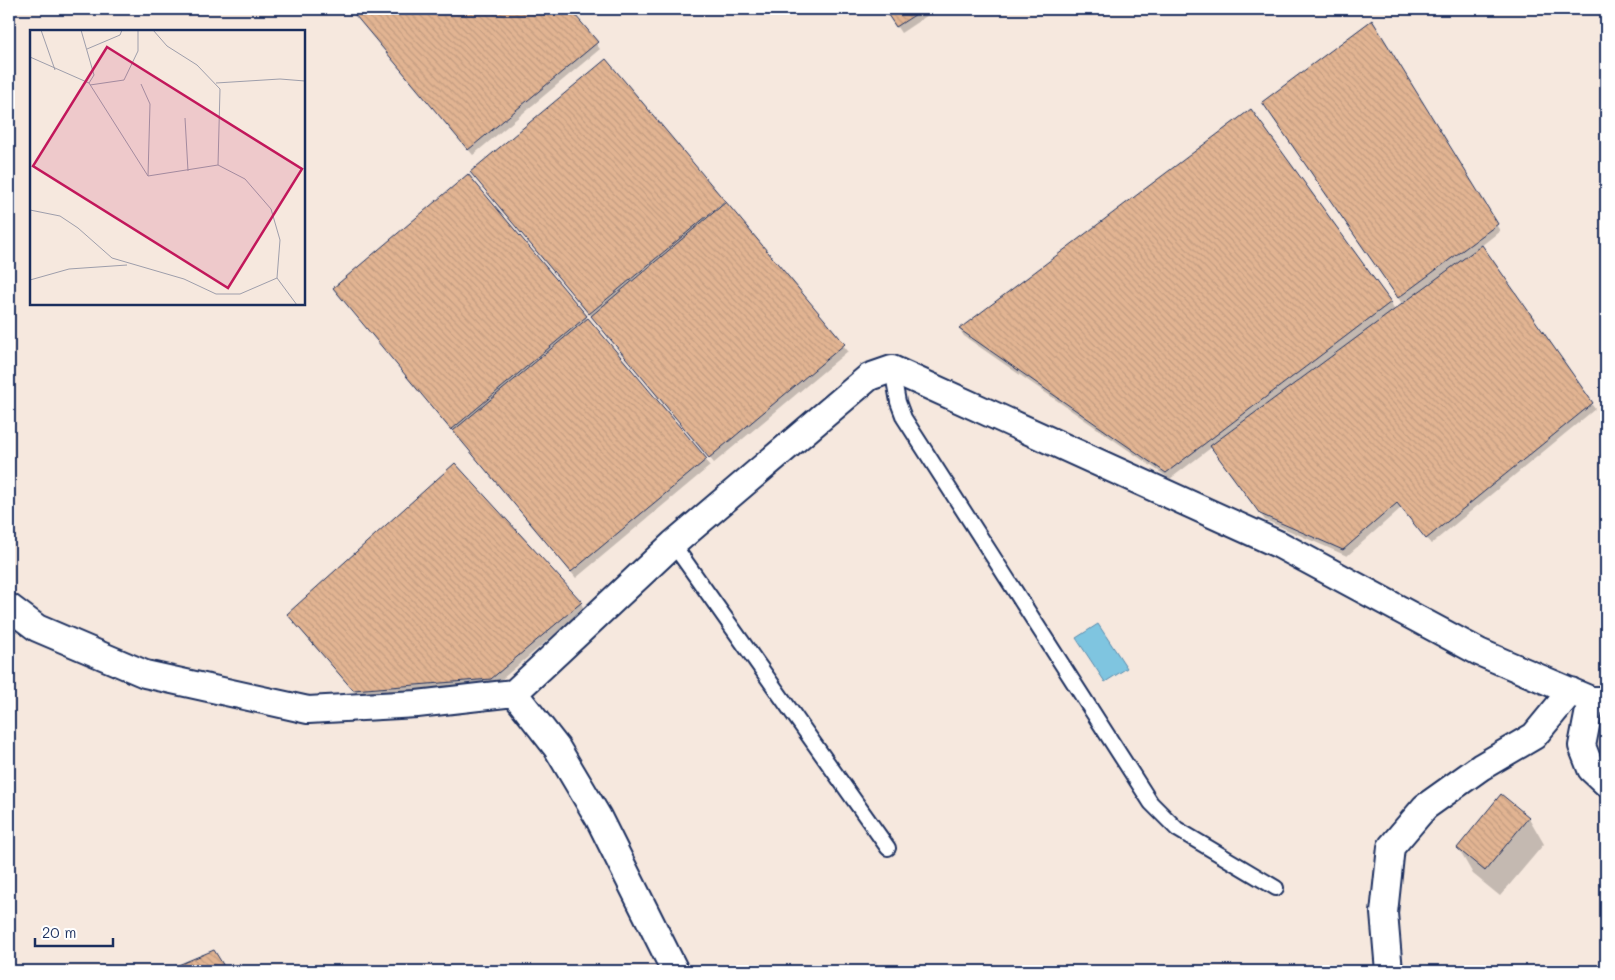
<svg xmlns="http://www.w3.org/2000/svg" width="1615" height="980" viewBox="0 0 1615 980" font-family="Mali,sans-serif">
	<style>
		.water { fill: #7fc5e0; stroke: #5789ac }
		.shadow { fill: #0003 }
		.building { fill: url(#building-back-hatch); stroke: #1b2f5e }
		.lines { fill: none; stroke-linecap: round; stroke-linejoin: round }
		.service-casing { stroke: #1b2f5e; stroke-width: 18 }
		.minor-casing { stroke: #1b2f5e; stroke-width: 30 }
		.service { stroke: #fff; stroke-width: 14 }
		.minor { stroke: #fff; stroke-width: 26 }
		.inset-road { fill: none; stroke: #9e9eab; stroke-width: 1 }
		.view { fill: #c2185b; fill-opacity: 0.15; stroke: #c2185b; stroke-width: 2.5 }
		.inset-edge { fill: none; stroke: #1b2f5e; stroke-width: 2.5 }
	</style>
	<defs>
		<pattern id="building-back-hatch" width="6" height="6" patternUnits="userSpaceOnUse" patternTransform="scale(1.25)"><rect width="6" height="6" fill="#e2b492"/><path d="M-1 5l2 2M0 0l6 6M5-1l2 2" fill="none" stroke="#c19b80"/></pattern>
	</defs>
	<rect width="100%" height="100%" fill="#f6e8de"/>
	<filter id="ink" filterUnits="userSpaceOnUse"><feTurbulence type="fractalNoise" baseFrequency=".02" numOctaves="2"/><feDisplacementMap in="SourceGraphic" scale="10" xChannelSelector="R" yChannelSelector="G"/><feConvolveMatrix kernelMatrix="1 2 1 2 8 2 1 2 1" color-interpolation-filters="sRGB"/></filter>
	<g filter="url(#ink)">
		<path class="water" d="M1098,624L1127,668L1105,682L1076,638Z"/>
		<path class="shadow" d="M350,9H569L600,49L473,155Z
			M885,9H937L901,33Z
			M1372,21L1500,231L1481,246L1595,409L1431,544L1401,508L1347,556L1265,520L1212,447L1170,479L964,336L960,330L1390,302L1395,311L1403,305L1267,108Z
			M472,173L724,202L848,351L714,463Z
			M334,288L586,317L710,466L576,578Z
			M581,603L584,609L495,685L358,696L292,620L288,614Z
			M1501,796L1529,818L1544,844L1500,896L1473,874L1458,848Z
			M213,952L225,971H167Z"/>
		<path class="building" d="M350,9H570L598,42L468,150Z
			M884,9H924L896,27Z
			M1372,20L1498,224L1398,298L1262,102Z
			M606,59L725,201L589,314L470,172Z
			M1251,109L1391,302L1166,473L959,329Z
			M468,174L587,316L451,430L333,288Z
			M726,202L845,344L709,458L591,316Z
			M1482,245L1593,403L1426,539L1397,503L1343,550L1260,514L1210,446Z
			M588,318L707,459L571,572L453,431Z
			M455,463L582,602L491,679L353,690L287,614Z
			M1501,794L1529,817L1485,871L1457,848Z
			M214,950L227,971H164Z"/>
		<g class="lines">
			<g class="service-casing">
				<path id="service" d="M892,369L898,402L904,418L1151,803L1177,829L1276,888
					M673,544L888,848"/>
			</g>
			<g class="minor-casing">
				<path id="minor" d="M9,607L37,628L145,674L308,710L417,704L514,693L673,544L869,377L892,369L1280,545L1479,652L1591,700H1606
					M514,693L557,748L598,817L675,971
					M1591,700L1582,746L1591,769L1606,783
					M1389,971L1384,913L1391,847L1425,807L1481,767L1534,736L1571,691"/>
			</g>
			<use href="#service" class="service"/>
			<use href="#minor" class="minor"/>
		</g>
	</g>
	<g transform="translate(30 30)">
		<rect width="275" height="275" fill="#f6e8de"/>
		<path class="inset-road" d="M11,0L25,40M51,0L64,45L59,53M123,0L137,16L167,35L190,59L188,135M57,19L90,5L92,0M0,27L59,53L118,146L188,135L215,149L241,179L250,210L247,248L267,275M186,53L250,49L275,51M111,54L120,74L118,146M60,55L94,50L108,21V0M155,88L158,141M0,180L30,186L48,198L82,228L154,249L186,264H210L247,248M0,250L39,239L97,235"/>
		<path class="view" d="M77,17L272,139L198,258L3,136Z"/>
		<rect width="275" height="275" class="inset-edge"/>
	</g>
	<rect width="1615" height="980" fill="none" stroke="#fff" stroke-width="30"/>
	<rect x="15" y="15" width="1585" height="950" fill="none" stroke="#1b2f5e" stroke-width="2" filter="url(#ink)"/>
	<path d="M35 938v8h78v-8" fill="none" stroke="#1b2f5e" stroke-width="2.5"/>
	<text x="42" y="938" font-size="15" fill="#1b2f5e" stroke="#ffffff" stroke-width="4" paint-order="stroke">20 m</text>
</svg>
